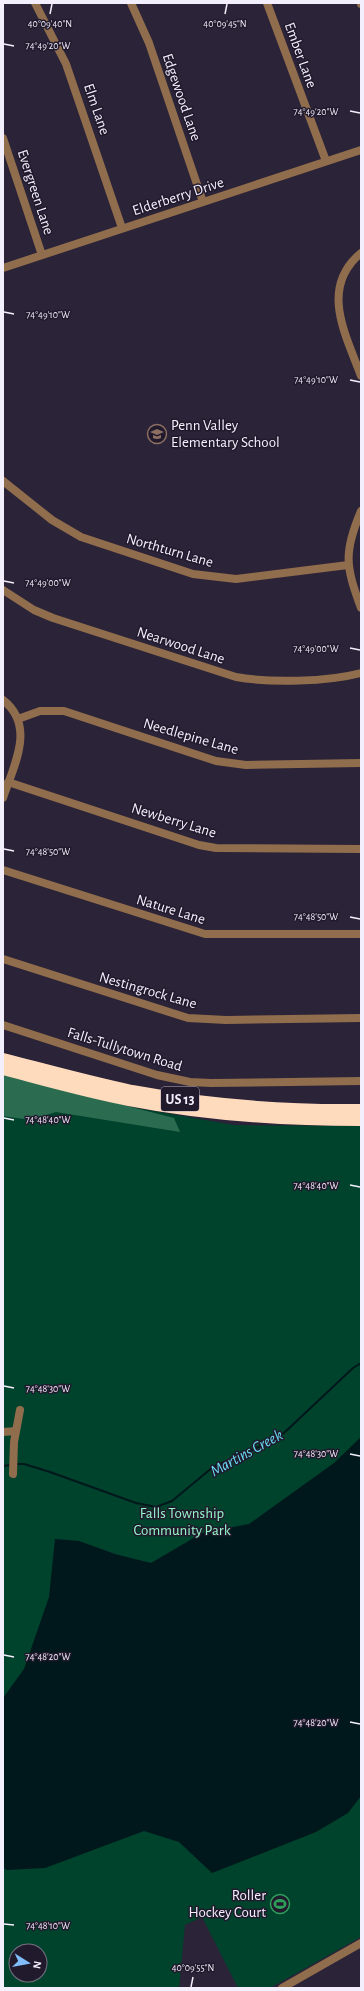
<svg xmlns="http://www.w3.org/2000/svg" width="364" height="1991" viewBox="0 0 364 1991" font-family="'Alegreya Sans',sans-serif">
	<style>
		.green { fill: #00432c; fill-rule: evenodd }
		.forest { fill: #2b6c51 }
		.water { fill: #00171c }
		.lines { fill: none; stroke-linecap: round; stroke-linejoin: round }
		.stream { stroke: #00171c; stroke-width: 2 }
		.minor { stroke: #906d4d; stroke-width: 8 }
		.tertiary { stroke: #906d4d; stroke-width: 8 }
		.motorway { stroke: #fedbbc; stroke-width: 12 }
		.ticks { fill: none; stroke: #f4effd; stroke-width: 1.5 }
		.labels { text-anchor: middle; stroke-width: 3; stroke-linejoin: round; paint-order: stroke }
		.shield { fill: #211a2d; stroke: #b5afbf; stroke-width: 1 }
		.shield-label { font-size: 14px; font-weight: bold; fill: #f4effd }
		.street-label { font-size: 15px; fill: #f4effd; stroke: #211a2d }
		.poi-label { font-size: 15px; fill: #f4effd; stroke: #211a2d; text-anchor: start }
		.park-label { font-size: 15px; fill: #96f6c9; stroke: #211a2d }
		.water-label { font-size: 16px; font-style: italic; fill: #69dff6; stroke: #211a2d }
		.ticks-label { font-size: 10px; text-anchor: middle; fill: #f4effd; stroke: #211a2d; stroke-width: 3; stroke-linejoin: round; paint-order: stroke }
	</style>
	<rect width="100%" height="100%" fill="#2b2337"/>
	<path class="green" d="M3,1074L131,1107L234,1125L361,1126V1937L270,1988H238L202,1917L185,1925L179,1988H3ZM16,1951H40V1975H16Z"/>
	<path class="forest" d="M3,1074L174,1118L180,1132L56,1112L30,1120L3,1116Z"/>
	<path class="water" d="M361,1437V1796L348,1813L316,1832L212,1873L179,1842L144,1831L45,1868L7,1870L3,1868V1698L24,1669L49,1597L55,1539L79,1541L115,1554L151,1563L202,1533L249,1524L334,1463Z"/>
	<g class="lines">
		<path class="stream" d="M16,1464H24L50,1472L136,1503L156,1507L172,1501L213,1467L265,1444L284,1433L353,1368L361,1363
			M3,1466L11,1465"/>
		<path class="minor" d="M35,3L66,64L122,228
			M131,3L149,43L203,202
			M267,3L326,161
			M361,3V4
			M3,138L42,255
			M361,253C319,288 346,335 361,376
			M3,268L361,150
			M3,481L52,520L81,537L193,574L236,579L348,565
			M361,511C343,553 346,567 361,608
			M3,590L34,610L53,618L236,677C270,683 327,682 361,673
			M3,700C36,726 14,765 3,798
			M18,719L40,711H64L216,761L246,765L361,763
			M8,782L199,845L216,848L361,849
			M3,870L205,934H361
			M3,959L188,1018L226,1020L361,1018
			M3,1432L16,1431
			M13,1474L14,1442L20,1410
			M282,1988L361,1943"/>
		<path class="tertiary" d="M3,1025L157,1075L190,1082L211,1083L361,1081"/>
		<path class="motorway" d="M3,1059C46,1070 89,1082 132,1091C208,1105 284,1111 361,1110
			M3,1069C45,1080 87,1092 129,1100C206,1115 283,1120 361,1120"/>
	</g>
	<path class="ticks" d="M50,14L52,4M225,14L227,4M4,44L14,46M350,111L360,113M4,312L14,314M350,380L360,382M4,581L14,583M350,648L360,650M4,849L14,851M350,917L360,919M4,1118L14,1120M350,1185L360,1187M4,1386L14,1388M350,1454L360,1456M4,1655L14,1657M350,1722L360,1724M4,1924L14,1925M191,1987L193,1977"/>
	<defs>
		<g id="school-ring" transform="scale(1)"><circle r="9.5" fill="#211a2d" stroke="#8d6e63" stroke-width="1.5"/><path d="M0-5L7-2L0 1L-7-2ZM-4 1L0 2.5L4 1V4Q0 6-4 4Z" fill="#8d6e63"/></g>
		<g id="stadium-ring" transform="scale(1)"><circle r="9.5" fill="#211a2d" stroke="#2e9e5b" stroke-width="1.5"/><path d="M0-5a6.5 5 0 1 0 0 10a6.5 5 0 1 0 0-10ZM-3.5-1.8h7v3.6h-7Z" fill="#2e9e5b"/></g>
	</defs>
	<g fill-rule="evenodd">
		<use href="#school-ring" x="157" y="434"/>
		<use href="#stadium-ring" x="280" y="1904"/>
	</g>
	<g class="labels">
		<rect class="shield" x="161" y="1087" width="38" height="24" rx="3"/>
		<g class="shield-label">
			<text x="180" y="1104">US 13</text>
		</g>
		<g class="street-label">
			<text transform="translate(301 55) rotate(70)" y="5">Ember Lane</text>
			<text transform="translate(182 97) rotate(71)" y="5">Edgewood Lane</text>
			<text transform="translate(97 109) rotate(71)" y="5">Elm Lane</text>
			<text transform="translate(36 192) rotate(72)" y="5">Evergreen Lane</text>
			<text transform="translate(178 196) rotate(-18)" y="5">Elderberry Drive</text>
			<text transform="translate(170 550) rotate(16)" y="5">Northturn Lane</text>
			<text transform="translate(181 645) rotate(18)" y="5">Nearwood Lane</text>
			<text transform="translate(191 736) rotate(16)" y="5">Needlepine Lane</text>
			<text transform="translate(174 820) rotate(17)" y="5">Newberry Lane</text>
			<text transform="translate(171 909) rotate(17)" y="5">Nature Lane</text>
			<text transform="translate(148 990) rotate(16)" y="5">Nestingrock Lane</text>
			<text transform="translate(125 1049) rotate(17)" y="5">Falls-Tullytown Road</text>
		</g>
		<g class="poi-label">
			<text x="171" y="430">Penn Valley<tspan x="171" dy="17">Elementary School</tspan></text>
			<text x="266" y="1900" text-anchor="end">Roller<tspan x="266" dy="17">Hockey Court</tspan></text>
		</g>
		<g class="park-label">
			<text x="182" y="1518">Falls Township<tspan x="182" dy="17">Community Park</tspan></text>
		</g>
		<g class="water-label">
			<text transform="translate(246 1452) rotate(-29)" y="6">Martins Creek</text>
		</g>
	</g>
	<g class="ticks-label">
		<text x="50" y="27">40°09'40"N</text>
		<text x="225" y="27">40°09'45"N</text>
		<text x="48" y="49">74°49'20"W</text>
		<text x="316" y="115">74°49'20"W</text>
		<text x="48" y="318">74°49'10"W</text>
		<text x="316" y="383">74°49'10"W</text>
		<text x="48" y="586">74°49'00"W</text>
		<text x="316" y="652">74°49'00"W</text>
		<text x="48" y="855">74°48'50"W</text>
		<text x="316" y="920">74°48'50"W</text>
		<text x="48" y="1123">74°48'40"W</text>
		<text x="316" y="1189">74°48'40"W</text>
		<text x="48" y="1392">74°48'30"W</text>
		<text x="316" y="1457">74°48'30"W</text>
		<text x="48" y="1660">74°48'20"W</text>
		<text x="316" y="1726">74°48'20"W</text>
		<text x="48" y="1929">74°48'10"W</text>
		<text x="193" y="1971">40°09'55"N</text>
	</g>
	<rect width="364" height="1991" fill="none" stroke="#f4effd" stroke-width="8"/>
	<g transform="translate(28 1963) rotate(101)"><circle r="19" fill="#211a2d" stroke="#756f80"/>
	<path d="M0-3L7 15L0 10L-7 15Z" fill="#80bdfa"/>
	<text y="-6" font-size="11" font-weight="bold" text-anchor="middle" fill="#f4effd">N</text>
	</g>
</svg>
